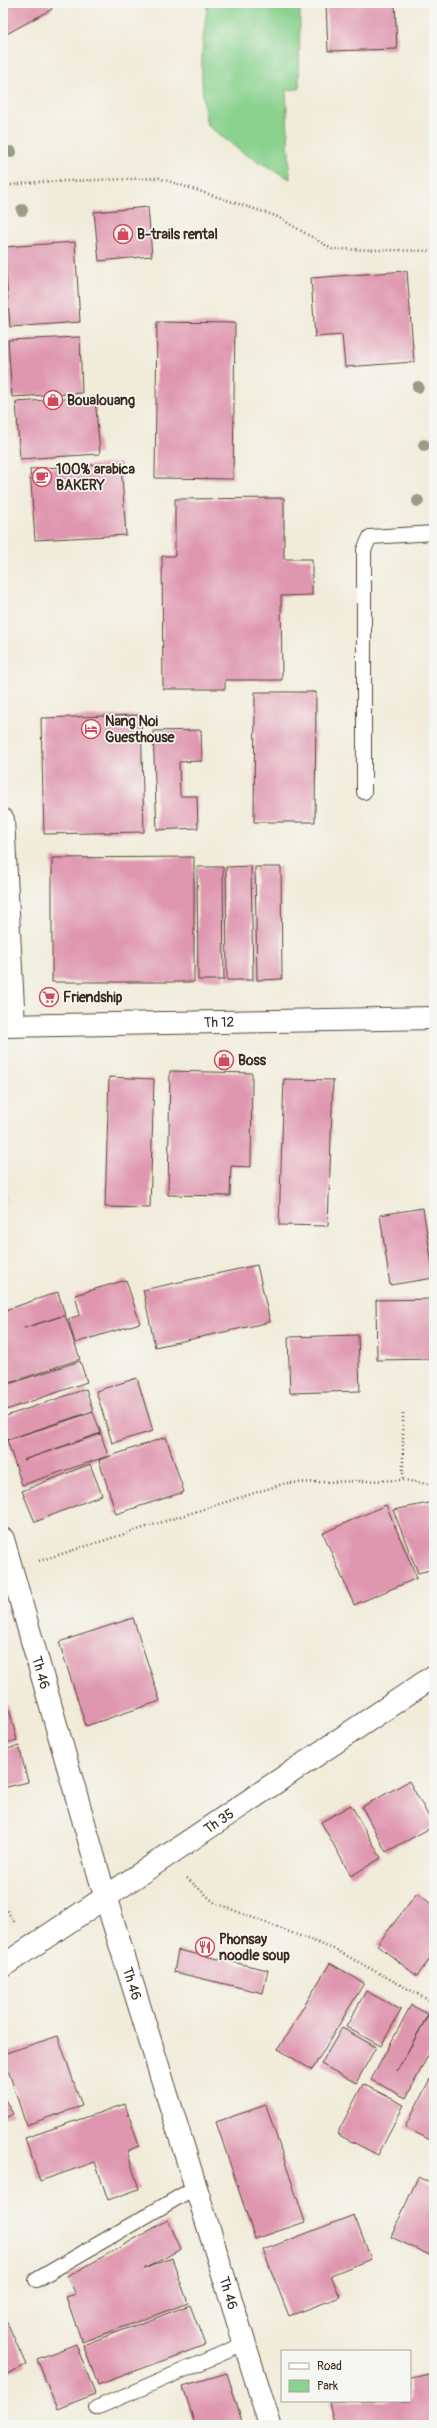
<svg xmlns="http://www.w3.org/2000/svg" width="437" height="2428" viewBox="0 0 437 2428" font-family="Pangolin,sans-serif">
	<style>
		.green { fill: #8ad28e; stroke: #627e56 }
		.building { fill: #df96af }
		.lines { fill: none; stroke-linecap: round; stroke-linejoin: round }
		.lane-casing { stroke: #56473a; stroke-width: 16 }
		.street-casing { stroke: #56473a; stroke-width: 24 }
		.path { stroke: #56473a; stroke-width: 2.5; stroke-dasharray: 1 3; stroke-linecap: butt }
		.lane { stroke: #fff; stroke-width: 14 }
		.street { stroke: #fff; stroke-width: 22 }
		.tree { fill: #9a9d85 }
		.labels { text-anchor: middle; stroke-width: 3.5; stroke-linejoin: round; paint-order: stroke }
		.poi-label { font-size: 14px; font-weight: bold; fill: #3b2a1e; stroke: #f6f6f2; text-anchor: start }
		.street-label { font-size: 14px; fill: #3b2a1e; stroke: #f6f6f2 }
	</style>
	<rect width="100%" height="100%" fill="#f6f6f2"/>
	<filter id="ink" filterUnits="userSpaceOnUse"><feTurbulence type="fractalNoise" baseFrequency=".025" numOctaves="2"/><feDisplacementMap in="SourceGraphic" scale="8" xChannelSelector="R" yChannelSelector="G"/><feConvolveMatrix kernelMatrix="1 2 1 2 8 2 1 2 1" color-interpolation-filters="sRGB"/></filter>
	<filter id="wash" filterUnits="userSpaceOnUse"><feTurbulence type="fractalNoise" baseFrequency=".012" numOctaves="4" result="noise"/><feDisplacementMap in="SourceGraphic" scale="16" xChannelSelector="R" yChannelSelector="G"/><feGaussianBlur stdDeviation="0.9" result="paint"/><feColorMatrix in="noise" values="0 0 0 0 0 0 0 0 0 0 0 0 0 0 0 0 0 1.4 0 .05"/><feComposite in="paint" operator="in"/></filter>
	<g filter="url(#wash)">
		<rect width="100%" height="100%" fill="#f1ecda"/>
		<path class="green" d="M208,3H300L299,89L286,90L290,179L243,153L207,125C199,83 201,45 208,3Z"/>
		<g id="blocks">
			<path class="building" d="M3,3H49L52,9L3,36Z
				M326,3H395L397,49L328,51Z
				M148,207L152,256L99,261L94,212Z
				M75,242L80,322L10,327L4,247Z
				M407,271L414,362L345,367L342,335L315,337L311,278Z
				M157,322L235,323L233,479L155,478Z
				M80,337L82,393L12,397L8,340Z
				M95,397L100,454L20,459L16,402Z
				M121,463L126,535L35,540L30,469Z
				M284,498V559H312V595L281,596L282,680H225V689H163L162,556H175V499Z
				M255,692H316L315,822H254Z
				M141,715L144,832L44,834L41,718Z
				M201,730L202,761L179,762L180,796H197L198,828L157,830L153,731Z
				M194,857V982H52V858Z
				M251,866L253,980H227L226,867Z
				M197,867H223L224,980H198Z
				M255,867H281L282,979L257,980Z
				M170,1071L252,1073L251,1167L231,1166L230,1196L168,1195Z
				M109,1077L154,1079L150,1208L105,1207Z
				M284,1079L333,1080L328,1226L279,1225Z
				M3,1184L6,1199H3Z
				M423,1208L434,1278L390,1285L380,1215Z
				M257,1265L270,1322L155,1347L143,1290Z
				M126,1280L140,1323L75,1343L68,1319L80,1315L75,1295Z
				M58,1292L65,1315L24,1328L65,1315L80,1359L3,1385V1311Z
				M434,1299V1359L377,1360L376,1300Z
				M358,1335L360,1391L290,1393L288,1337Z
				M80,1361L87,1382L3,1411V1386Z
				M137,1378L153,1431L112,1443L96,1391Z
				M86,1389L93,1411L6,1440L3,1430V1417Z
				M93,1412L101,1433L23,1460L101,1434L108,1456L22,1485L7,1440Z
				M166,1437L184,1492L116,1514L99,1460Z
				M90,1464L102,1495L35,1522L22,1491Z
				M434,1502V1569L418,1573L393,1510Z
				M386,1505L417,1578L354,1605L323,1533Z
				M133,1618L160,1701L86,1726L59,1642Z
				M8,1705L17,1740L3,1744V1706Z
				M19,1746L28,1782L3,1788V1750Z
				M409,1781L434,1826L386,1852L362,1807Z
				M351,1805L381,1858L351,1876L321,1822Z
				M417,1893L434,1906V1954L417,1976L377,1945Z
				M178,1950L268,1970L263,1993L174,1972Z
				M330,1963L364,1983L312,2070L278,2049Z
				M366,1991L401,2010L381,2046L346,2027Z
				M411,2005L428,2014L397,2071L429,2014L434,2017V2044L406,2098L371,2080Z
				M342,2028L376,2047L356,2083L321,2064Z
				M58,2036L82,2106L26,2125L3,2054Z
				M430,2079L434,2081V2142L405,2127Z
				M363,2084L404,2105L378,2155L337,2134Z
				M3,2096L13,2114L3,2119Z
				M125,2104L139,2146L127,2151L139,2189L108,2200L95,2162L40,2181L25,2138Z
				M266,2105L305,2222L255,2239L216,2122Z
				M418,2177L434,2185V2257L391,2237Z
				M354,2215L371,2259L331,2275L340,2297L289,2316L263,2250Z
				M168,2220L181,2249L144,2269L172,2258L188,2303L82,2342L66,2297L76,2294L67,2277Z
				M190,2305L205,2345L98,2385L83,2345Z
				M3,2313L26,2365L3,2376Z
				M76,2344L95,2394L57,2409L37,2359Z
				M227,2373L243,2425H195L183,2386Z
				M434,2373V2425H334L329,2401H410V2378Z"/>
		</g>
	</g>
	<g filter="url(#ink)">
		<use href="#blocks" fill-opacity="0" stroke="#56473a" stroke-width="1"/>
		<g class="lines">
			<g class="lane-casing">
				<path id="lane" d="M364,792V550L370,537L434,533
					M36,2280L196,2187
					M96,2408L244,2344"/>
			</g>
			<g class="street-casing">
				<g id="street">
					<path d="M3,820L14,1025"/>
					<path id="s1" d="M3,1026L434,1018"/>
					<path id="s2" d="M3,1539L105,1896L270,2425"/>
					<path id="s3" d="M3,1966L434,1676"/>
				</g>
			</g>
			<path class="path" d="M3,186L36,182L159,178L276,216L332,249L434,251
				M403,1413V1480
				M39,1561L286,1483L403,1480L434,1485
				M187,1878L215,1903L336,1950L434,2003
				M3,1904L15,1923"/>
			<use href="#lane" class="lane"/>
			<use href="#street" class="street"/>
		</g>
		<g class="tree">
			<circle cx="11" cy="152" r="6"/>
			<circle cx="22" cy="210" r="6"/>
			<circle cx="418" cy="387" r="6"/>
			<circle cx="424" cy="445" r="6"/>
			<circle cx="418" cy="501" r="6"/>
		</g>
	</g>
	<defs>
		<g id="shop-ring" transform="scale(1)"><circle r="9.5" fill="#f6f6f2" stroke="#d1495b" stroke-width="1.5"/><path d="M-5-2.5h2.3a2.7 3.5 0 0 1 5.4 0H5L5.5 6h-11ZM-1.5-2.5h3a1.5 2.3 0 0 0-3 0Z" fill="#d1495b"/></g>
		<g id="cafe-ring" transform="scale(1)"><circle r="9.5" fill="#f6f6f2" stroke="#d1495b" stroke-width="1.5"/><path d="M-5.5-4.5H6V0H3Q3 3.5 0 3.5H-2.5Q-5.5 3.5-5.5 0ZM3-3.2v2h1.7v-2ZM-6 4.5H4V6H-6Z" fill="#d1495b"/></g>
		<g id="hotel-ring" transform="scale(1)"><circle r="9.5" fill="#f6f6f2" stroke="#d1495b" stroke-width="1.5"/><path d="M-6-4.5h1.5V1H6V5H4.5V3h-9V5H-6ZM-4 0a1.8 1.8 0 1 1 3.6 0ZM.5 0V-2.5h3Q6-2.5 6 0Z" fill="#d1495b"/></g>
		<g id="supermarket-ring" transform="scale(1)"><circle r="9.5" fill="#f6f6f2" stroke="#d1495b" stroke-width="1.5"/><path d="M-6-5.5h2.5l.6 2H6L4.5 2H-2.5L-4.4-4H-6ZM-1.5 3.2a1.3 1.3 0 1 0 .1 0ZM3 3.2a1.3 1.3 0 1 0 .1 0Z" fill="#d1495b"/></g>
		<g id="restaurant-ring" transform="scale(1)"><circle r="9.5" fill="#f6f6f2" stroke="#d1495b" stroke-width="1.5"/><path d="M-5-6h1v4h1v-4h1v4h1v-4h1v5L-1.5 .5V6h-2V.5L-5-1ZM5-6V6H3V1.5H1.5Q1.5-4 5-6Z" fill="#d1495b"/></g>
	</defs>
	<g fill-rule="evenodd">
		<use href="#shop-ring" x="123" y="234"/>
		<use href="#shop-ring" x="53" y="400"/>
		<use href="#cafe-ring" x="42" y="477"/>
		<use href="#hotel-ring" x="91" y="729"/>
		<use href="#supermarket-ring" x="49" y="997"/>
		<use href="#shop-ring" x="224" y="1060"/>
		<use href="#restaurant-ring" x="205" y="1947"/>
	</g>
	<g class="labels">
		<g class="poi-label">
			<text x="137" y="239">B-trails rental</text>
			<text x="67" y="405">Boualouang</text>
			<text x="56" y="474">100% arabica<tspan x="56" dy="16">BAKERY</tspan></text>
			<text x="105" y="726">Nang Noi<tspan x="105" dy="16">Guesthouse</tspan></text>
			<text x="63" y="1002">Friendship</text>
			<text x="238" y="1065">Boss</text>
			<text x="219" y="1944">Phonsay<tspan x="219" dy="16">noodle soup</tspan></text>
		</g>
		<g class="street-label">
			<text dy="5" stroke="none"><textPath href="#s1" startOffset="216">Th 12</textPath></text>
			<text dy="5" stroke="none"><textPath href="#s2" startOffset="139">Th 46</textPath></text>
			<text dy="5" stroke="none"><textPath href="#s3" startOffset="260">Th 35</textPath></text>
			<text dy="5" stroke="none"><textPath href="#s2" startOffset="463">Th 46</textPath></text>
			<text dy="5" stroke="none"><textPath href="#s2" startOffset="787">Th 46</textPath></text>
		</g>
	</g>
	<rect width="437" height="2428" fill="none" stroke="#f6f6f2" stroke-width="16"/>
	<rect x="281" y="2350" width="130" height="52" fill="#f6f6f2" stroke="#aba49d"/>
	<rect x="289" y="2363" width="20" height="6" fill="#ffffff" stroke="#aba49d"/>
	<text x="317" y="2370" font-size="12" fill="#3b2a1e">Road</text>
	<rect x="289" y="2380" width="20" height="12" fill="#8ad28e" stroke="#aba49d"/>
	<text x="317" y="2390" font-size="12" fill="#3b2a1e">Park</text>
</svg>
